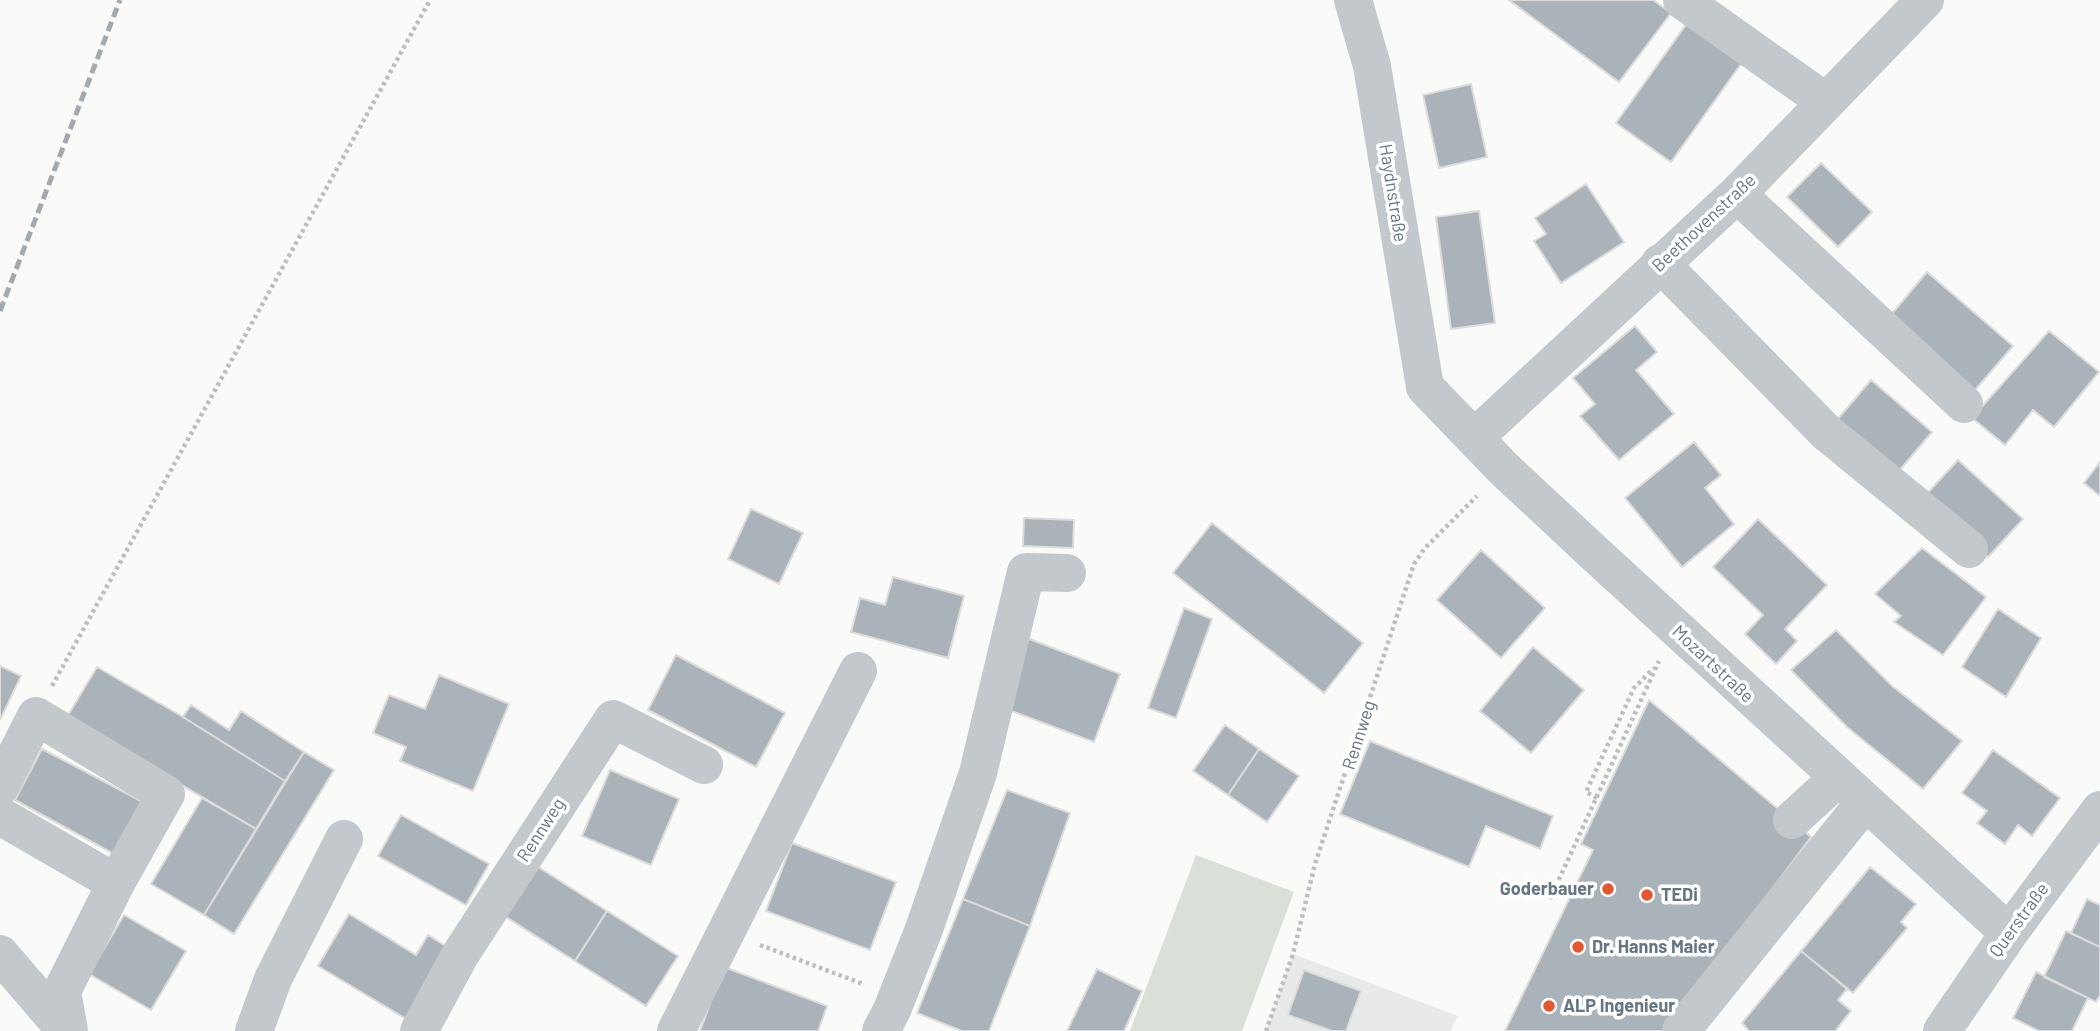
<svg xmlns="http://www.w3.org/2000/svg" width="2100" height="1031" viewBox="0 0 2100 1031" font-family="Barlow,sans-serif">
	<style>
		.built { fill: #e8e9e9 }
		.green { fill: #dadfd7 }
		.building { fill: #aab3b9; stroke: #dcdcda; stroke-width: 2 }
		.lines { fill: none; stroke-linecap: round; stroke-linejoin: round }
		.path { stroke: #bbbfc2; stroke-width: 4.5; stroke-dasharray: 3.5 3.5; stroke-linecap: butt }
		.minor { stroke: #c3c8cc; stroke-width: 38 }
		.rail { stroke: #a2aab0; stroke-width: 5; stroke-dasharray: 10 5; stroke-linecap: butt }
		.poi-dot { fill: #e4572e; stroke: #fff; stroke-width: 2.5 }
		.labels { text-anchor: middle; stroke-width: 7; stroke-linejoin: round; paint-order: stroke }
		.street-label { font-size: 18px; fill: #657683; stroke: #fff }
		.poi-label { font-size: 18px; font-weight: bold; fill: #657683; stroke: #fff; text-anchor: start }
	</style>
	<rect width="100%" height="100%" fill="#fafaf8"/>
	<path class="built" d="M1293,954L1458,1016L1450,1031H1266Z"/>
	<path class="green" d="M1196,855L1294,892L1242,1031H1130Z"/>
	<path class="building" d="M1509,0H1653L1671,13L1619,82Z
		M1688,22L1743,61L1671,162L1616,123Z
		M1471,84L1487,157L1439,168L1423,95Z
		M1821,163L1872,212L1838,247L1787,197Z
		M1586,184L1624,242L1561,283L1534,241L1546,234L1535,218Z
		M1479,211L1495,323L1451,329L1436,217Z
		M1927,272L2013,346L1975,390L1890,316Z
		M1635,326L1657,352L1636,370L1674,414L1619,460L1580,416L1595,404L1573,378Z
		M2049,331L2099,372L2054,427L2033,410L2005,445L1972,418Z
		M1871,380L1932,432L1898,472L1837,420Z
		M1694,442L1721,475L1705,488L1734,524L1682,567L1625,498Z
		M1958,460L2023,519L1988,557L1923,498Z
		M2100,462V496L2084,483Z
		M751,509L803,533L779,584L728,559Z
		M1024,518L1074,520L1073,548L1023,546Z
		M1758,519L1827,585L1785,629L1797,641L1776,664L1745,634L1763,615L1713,567Z
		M1212,523L1363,643L1324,693L1173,573Z
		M1922,548L1986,597L1943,655L1894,622L1901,616L1875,594Z
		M1481,550L1545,608L1501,658L1437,600Z
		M893,577L964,596L948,658L851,632L860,598L885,605Z
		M1184,608L1212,619L1176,718L1148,708Z
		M1998,609L2041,638L2006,697L1962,667Z
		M1836,630L1892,686L1962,741L1923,789L1847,727L1791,670Z
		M1027,638L1120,674L1094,742L1001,707Z
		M1533,647L1584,690L1531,753L1480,711Z
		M676,655L785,713L756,767L648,710Z
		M0,666L21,676L0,720Z
		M97,667L183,717L285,781L256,829L67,717Z
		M439,675L509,704L473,791L400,761L406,747L373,733L389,695L425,709Z
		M1649,700L1811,837L1666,1031H1505L1593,850L1581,844Z
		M191,705L229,730L241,711L304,752L285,781L183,717Z
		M1225,725L1259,749L1228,795L1193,771Z
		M1370,741L1553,816L1540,849L1486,826L1469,867L1340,814Z
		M42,749L143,802L114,854L15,800Z
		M1259,749L1299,776L1267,822L1228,795Z
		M1993,750L2060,798L2032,836L2018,825L2005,844L1977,823L1987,811L1962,793Z
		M304,752L334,770L234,934L204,915Z
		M610,770L679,799L651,865L582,836Z
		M1007,790L1070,813L1030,926L963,899Z
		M202,798L256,829L204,915L151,884Z
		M401,815L489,864L466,905L378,856Z
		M792,843L896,882L870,950L766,911Z
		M535,865L607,911L575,961L503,915Z
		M1870,867L1916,904L1901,922L1907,928L1853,993L1801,951Z
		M963,899L1030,926L989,1031H962L917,1013Z
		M2087,899L2100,905V947L2071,933Z
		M607,911L678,956L646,1006L575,961Z
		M349,914L416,955L428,935L460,955L418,1026L318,966Z
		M124,915L186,951L151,1010L89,974Z
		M2066,931L2100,947V995L2096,1002L2044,977Z
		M1801,951L1847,989L1838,1000L1851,1011L1835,1031H1749L1742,1023Z
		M724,967L827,1006L818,1031H700Z
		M1097,969L1142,991L1124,1031H1067Z
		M1304,970L1361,991L1346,1031H1332L1288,1015Z
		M2036,972L2088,998L2072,1031H2039L2013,1018Z"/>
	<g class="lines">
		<path class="path" d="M52,686L430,0
			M1597,798L1586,792L1634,688L1654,668
			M1550,899L1659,661
			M760,945L863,984
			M1266,1031L1293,954L1315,864L1414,564L1425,548L1477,496"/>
		<path class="minor" d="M1353,0L1372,66L1425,387L1504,469L1592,551L2009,933
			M1682,0L1826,102
			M1737,194L1964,404
			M1660,263L1826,432L1969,549
			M1474,438L1737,194L1925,0
			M0,787L36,716L166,794L116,883
			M0,816L116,883L62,991L69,1031
			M1792,820L1838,778
			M0,954L66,1031
			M254,1031L273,979L344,839
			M419,1031L460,955L613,719L704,765
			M676,1031L858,671
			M881,1031L892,1010L924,929L978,773L1026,572L1067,573
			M1681,1031L1865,802
			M1942,1031L2009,933L2100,810"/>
		<path class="rail" d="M0,311L120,0"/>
	</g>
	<g class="poi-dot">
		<circle cx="1608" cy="889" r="7"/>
		<circle cx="1647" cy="895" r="7"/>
		<circle cx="1578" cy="947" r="7"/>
		<circle cx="1549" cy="1006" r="7"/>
	</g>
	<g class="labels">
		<g class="street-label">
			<text transform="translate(1393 193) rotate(81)" y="6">Haydnstraße</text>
			<text transform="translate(1704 223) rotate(-43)" y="6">Beethovenstraße</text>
			<text transform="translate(1713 664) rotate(43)" y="6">Mozartstraße</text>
			<text transform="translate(1359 735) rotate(-72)" y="6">Rennweg</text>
			<text transform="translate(541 830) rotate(-57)" y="6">Rennweg</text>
			<text transform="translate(2019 920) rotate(-54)" y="6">Querstraße</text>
		</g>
		<g class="poi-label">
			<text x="1594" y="895" text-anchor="end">Goderbauer</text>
			<text x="1661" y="901">TEDi</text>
			<text x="1592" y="953">Dr. Hanns Maier</text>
			<text x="1563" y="1012">ALP Ingenieur</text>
		</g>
	</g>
</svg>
